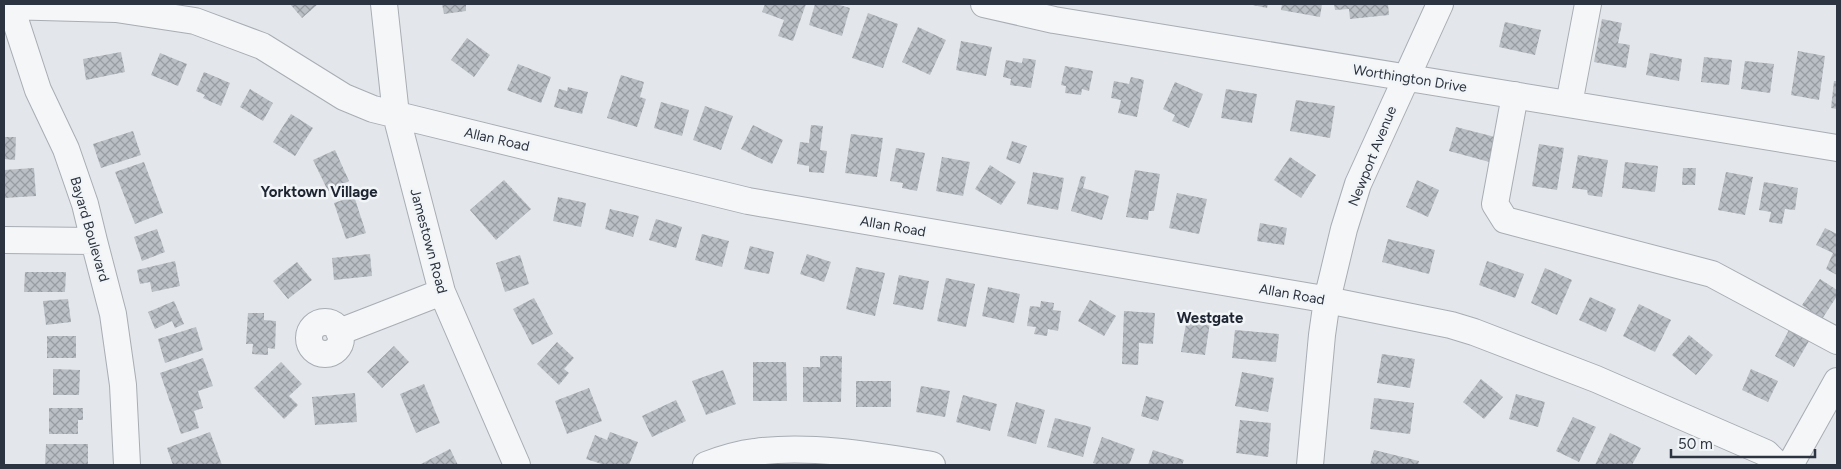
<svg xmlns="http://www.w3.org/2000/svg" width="1841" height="469" viewBox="0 0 1841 469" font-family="Figtree,sans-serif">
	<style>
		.building { fill: url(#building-cross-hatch) }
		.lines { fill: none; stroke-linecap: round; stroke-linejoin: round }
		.minor-casing { stroke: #a8adb4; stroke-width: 28 }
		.minor { stroke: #f5f6f8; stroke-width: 26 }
		.labels { text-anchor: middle; stroke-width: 5; stroke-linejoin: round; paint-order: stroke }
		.street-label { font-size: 14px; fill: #2c3441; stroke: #f2f5f7 }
		.neighbourhood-label { font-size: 15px; font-weight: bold; fill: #1e2532; stroke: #f2f5f7 }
	</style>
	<defs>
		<pattern id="building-cross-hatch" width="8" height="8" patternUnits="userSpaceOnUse" patternTransform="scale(1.25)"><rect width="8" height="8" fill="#babfc6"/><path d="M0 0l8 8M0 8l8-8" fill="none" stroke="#979ca2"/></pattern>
	</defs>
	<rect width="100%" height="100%" fill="#e3e6ea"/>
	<path class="building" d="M290,4H318L302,18Z
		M442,4H466V11L444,14Z
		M765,4H806L793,41L778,36L784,20L762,12Z
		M815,4H836L850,8L842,36L809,25Z
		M1248,4H1268L1267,8Z
		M1282,4H1322L1320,17L1281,10Z
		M1334,4H1388L1389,15L1350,19L1349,9L1335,10Z
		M868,13L898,24L883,68L852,58Z
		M1602,19L1622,23L1618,43L1630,45L1626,68L1594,62Z
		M1505,22L1541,30L1535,55L1499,47Z
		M918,27L946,40L930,75L902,62Z
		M467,38L490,55L474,77L451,60Z
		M961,41L992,47L986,76L956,70Z
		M1798,51L1825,56L1819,100L1791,95Z
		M121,52L125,72L86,80L83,59Z
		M160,53L187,64L178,86L151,75Z
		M1650,53L1682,59L1679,81L1646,75Z
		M1704,57L1732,60L1729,85L1701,82Z
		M1023,58L1036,60L1031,88L1010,85L1011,79L1003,77L1006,60L1022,63Z
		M1745,61L1774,64L1770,93L1741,89Z
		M518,64L551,77L541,103L507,90Z
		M1065,66L1093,71L1089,91L1082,89L1081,95L1065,93L1066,86L1061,85Z
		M204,72L230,83L221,106L203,98L205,95L196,91Z
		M621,75L644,82L640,97L646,99L637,127L607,118Z
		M1131,77L1144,80L1137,117L1118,113L1121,100L1111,98L1114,81L1129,84Z
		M1834,81H1837V109L1831,108Z
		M1175,82L1203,94L1189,128L1172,121L1175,115L1163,109Z
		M568,87L588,92L582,114L554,107L559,89L567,91Z
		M250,89L273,103L263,121L240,107Z
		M1226,89L1257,94L1252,123L1221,118Z
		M1296,100L1335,106L1330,138L1290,131Z
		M661,102L689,110L682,136L654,128Z
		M705,106L733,116L721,150L693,140Z
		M291,114L313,128L295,156L273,142Z
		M753,125L783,140L772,164L741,149Z
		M811,125L823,126L820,150L827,151L824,173L809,172V166L797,164L800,142L809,143Z
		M1456,127L1499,138L1493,163L1449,151Z
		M133,131L141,155L101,168L93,144Z
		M851,134L883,138L877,177L845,173Z
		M4,137H16L15,160L4,159Z
		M1012,141L1027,146L1020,164L1006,159Z
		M1539,144L1564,148L1557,190L1532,186Z
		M896,148L925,153L917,191L902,188L903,183L890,181Z
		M335,150L349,181L328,191L313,160Z
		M1578,155L1608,160L1602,197L1588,195L1587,190L1572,188Z
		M942,157L970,162L963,196L936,191Z
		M1290,157L1316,175L1301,198L1274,180Z
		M144,162L163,213L135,224L115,172Z
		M1625,162L1658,166L1655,192L1622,188Z
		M990,165L1016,182L1001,205L975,189Z
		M34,168L36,196L4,198V170Z
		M1683,168H1696L1695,185H1682Z
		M1135,170L1160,174L1154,211H1149L1148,220L1126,217Z
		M1033,172L1064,178L1058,210L1027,204Z
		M1726,172L1753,177L1745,215L1718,210Z
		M1081,176L1086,177L1083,188L1109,196L1102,220L1071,211Z
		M504,180L531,209L496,240L470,210Z
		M1417,180L1439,190L1428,217L1406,207Z
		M1764,182L1798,188L1795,210L1785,209L1782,224L1769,222L1771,212L1759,210Z
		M1177,193L1207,199L1199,234L1169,228Z
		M354,196L366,233L346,239L334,203Z
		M558,197L586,203L581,227L553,221Z
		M610,209L639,216L633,237L605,229Z
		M656,219L682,227L676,248L649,240Z
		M1260,223L1287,228L1284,245L1257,241Z
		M1825,228L1837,234V275L1826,269L1833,253L1816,245Z
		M157,229L165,252L142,261L134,237Z
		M702,234L729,241L722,267L695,260Z
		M1388,239L1435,250L1429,274L1382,262Z
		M750,246L774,252L769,274L744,269Z
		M370,254L372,276L334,280L332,258Z
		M807,254L831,262L824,282L800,274Z
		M520,255L529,284L505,292L496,263Z
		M175,261L180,286L152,292L150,282L140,284L137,270Z
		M1487,261L1524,274L1515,298L1479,285Z
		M297,262L312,280L288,299L273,281Z
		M856,267L885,273L875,316L846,309Z
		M1545,268L1572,280L1557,315L1531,303Z
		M25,272H66L65,292H24Z
		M899,275L929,281L923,310L893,304Z
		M946,278L975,284L966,327L937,321Z
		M1820,279L1837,290V296L1822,319L1802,305Z
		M988,287L1020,294L1014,323L982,316Z
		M1590,297L1616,309L1606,332L1579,320Z
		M534,298L553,334L532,345L513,309Z
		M68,299L71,322L46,325L43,301Z
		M1090,300L1116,316L1104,336L1078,321Z
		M174,301L184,324L175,328L172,321L155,329L148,312Z
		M1041,301L1054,303L1053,310L1061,311L1058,331L1048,329L1047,336L1034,334L1036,327L1027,326L1030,306L1040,307Z
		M1639,304L1671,320L1655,352L1623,336Z
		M1124,311L1155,313L1153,344L1139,343L1138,365L1122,364Z
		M248,313H264V320L276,321L275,349L268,348V355L252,354L253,344H246Z
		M1187,318L1210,322L1205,355L1181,352Z
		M196,327L203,350L165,363L158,339Z
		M1235,330L1279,334L1276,362L1232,358Z
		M1789,330L1809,341L1794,367L1775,356Z
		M1689,335L1713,355L1696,375L1672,355Z
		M47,336H76V358H47Z
		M557,342L574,358L564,369L569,373L559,385L537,364Z
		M394,346L409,362L382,388L367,372Z
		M1382,354L1415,359L1410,388L1377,383Z
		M820,356H842L841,402H803V367H820Z
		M203,358L213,386L198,391L203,408L194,411L199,428L181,434L160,373Z
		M281,362L302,384L289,396L298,405L284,419L254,388Z
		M753,362H786L787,401H753Z
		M53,369L80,370L79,395H53Z
		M1751,369L1778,381L1768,402L1742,390Z
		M723,370L736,404L706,415L692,381Z
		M1242,372L1274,378L1268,412L1235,406Z
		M1481,379L1503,397L1484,419L1463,402Z
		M856,381H891V407H856Z
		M424,384L440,423L416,433L400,394Z
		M921,386L950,391L945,417L916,412Z
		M589,388L602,421L567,434L555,401Z
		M355,393L357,422L315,425L312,397Z
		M1516,394L1545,402L1538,427L1509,419Z
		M963,395L997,404L990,431L956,422Z
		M1146,396L1164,401L1158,421L1141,416Z
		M1374,398L1414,403L1410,434L1370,429Z
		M676,400L686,421L652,437L642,416Z
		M1016,402L1045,410L1036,444L1007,436Z
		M49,408H83V420H78V434H49Z
		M1573,417L1596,427L1579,462L1556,451Z
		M1055,418L1091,427L1083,457L1047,447Z
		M1240,420L1271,423L1268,457L1236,453Z
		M210,432L222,465H173L167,448Z
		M610,432L638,442L629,465H605L586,459L595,435L607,440Z
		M1610,433L1641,448L1632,465H1595Z
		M1102,437L1135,449L1129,465H1100L1093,463Z
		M46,444H88V465H45Z
		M450,449L458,465H419Z
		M1153,450L1184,460L1182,465H1148Z
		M1374,450L1419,461L1418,465H1370Z"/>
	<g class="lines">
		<g class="minor-casing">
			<path id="minor" d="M10,4L38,90L66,149L85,204L94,241L113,314L123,385L127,465
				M384,4L396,115L442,292L517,465
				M984,4L1054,20L1837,148
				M4,6L116,9L195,21L262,46L344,97L373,109L748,201L1312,297L1451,325L1474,332L1596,379L1766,453L1778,465
				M1515,95L1495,204L1505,220L1712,274L1837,341
				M1569,104L1588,4
				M4,240L94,241
				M309 338a16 16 0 1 1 32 0a16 16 0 1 1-32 0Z
				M339,332L442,292
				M706,465C722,459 738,454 755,452C810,444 877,456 932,465
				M1310,465L1322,335L1327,300L1344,229L1358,184L1440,4
				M1790,465L1837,381"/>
		</g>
		<use href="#minor" class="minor"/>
	</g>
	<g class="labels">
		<g class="street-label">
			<text transform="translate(1410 78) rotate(9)" y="5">Worthington Drive</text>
			<text transform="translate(497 139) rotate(13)" y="5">Allan Road</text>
			<text transform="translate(1372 156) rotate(-68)" y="5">Newport Avenue</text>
			<text transform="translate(893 226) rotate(10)" y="5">Allan Road</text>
			<text transform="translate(90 229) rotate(74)" y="5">Bayard Boulevard</text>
			<text transform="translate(429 241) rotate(75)" y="5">Jamestown Road</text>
			<text transform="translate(1292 294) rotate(10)" y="5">Allan Road</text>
		</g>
		<g class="neighbourhood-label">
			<text x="319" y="197">Yorktown Village</text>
			<text x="1210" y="323">Westgate</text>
		</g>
	</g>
	<rect width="1841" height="469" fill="none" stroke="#2c3441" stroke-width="10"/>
	<path d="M1671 449v8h144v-8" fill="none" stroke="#2c3441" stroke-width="2.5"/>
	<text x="1678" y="449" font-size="15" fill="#2c3441" stroke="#f2f5f7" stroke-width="4" paint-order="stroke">50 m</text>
</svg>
